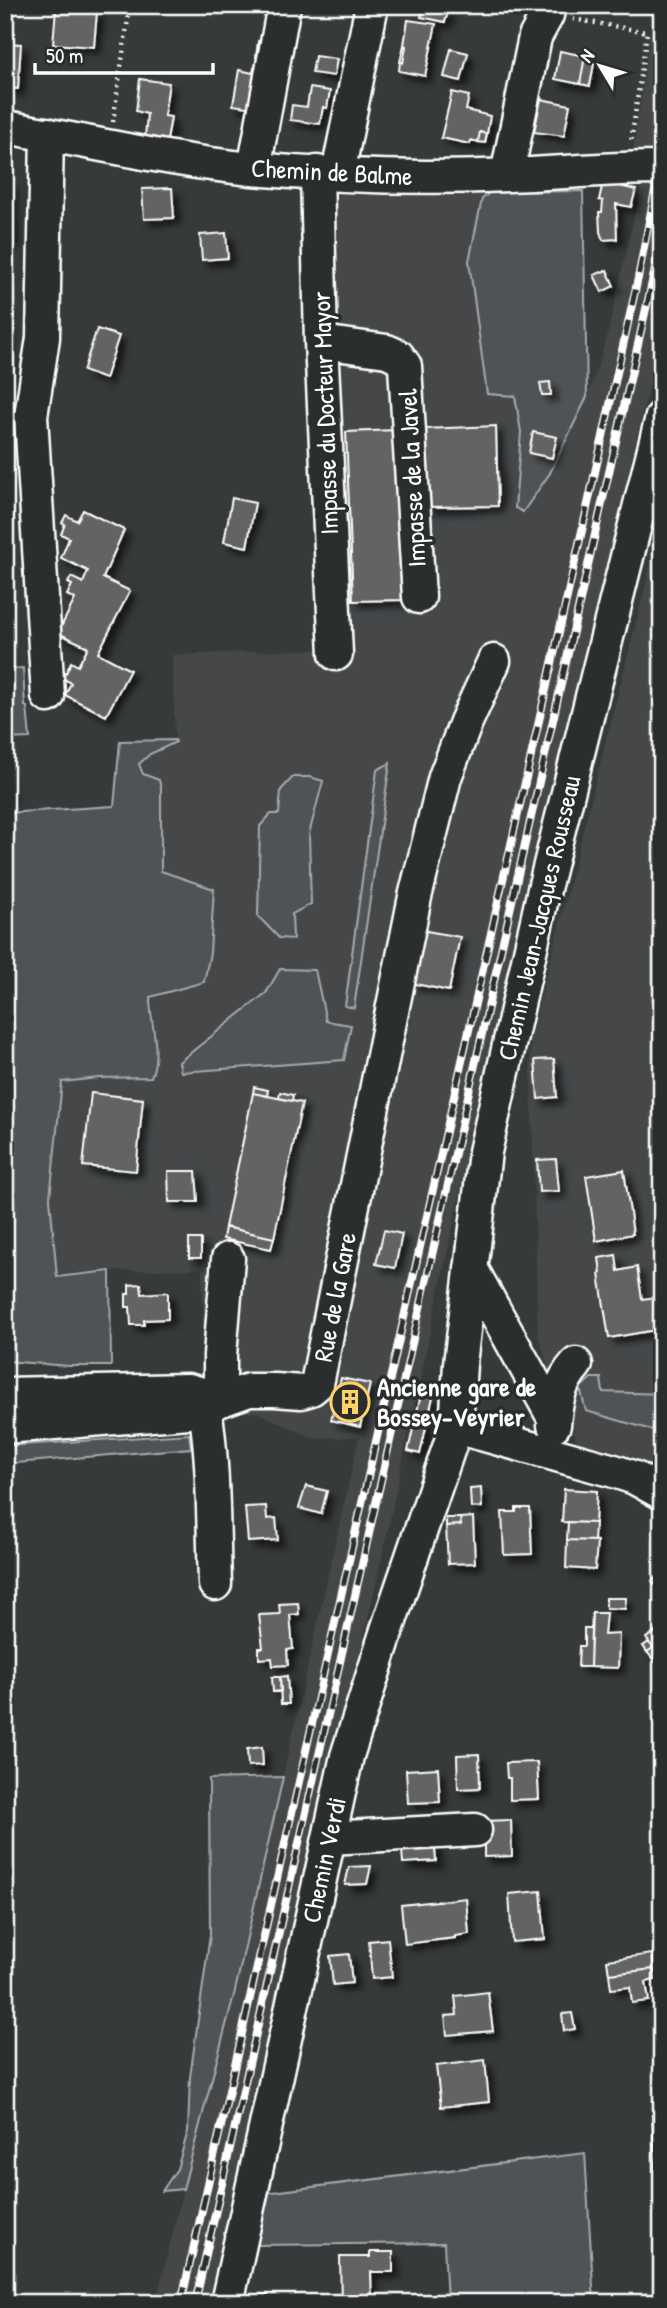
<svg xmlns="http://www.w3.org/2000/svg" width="667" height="2308" viewBox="0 0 667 2308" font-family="'Patrick Hand',sans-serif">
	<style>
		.built { fill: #444748 }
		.green { fill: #505354; stroke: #a8a9aa; stroke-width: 2 }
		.building { fill: #636465; stroke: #fff; stroke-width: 2; filter: url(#shadow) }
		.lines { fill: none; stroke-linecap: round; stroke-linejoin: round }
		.minor-casing { stroke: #fff; stroke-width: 37 }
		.path { stroke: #fff; stroke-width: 4.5; stroke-dasharray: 2 5; stroke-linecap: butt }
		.minor { stroke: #2a2d2e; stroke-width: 32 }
		.rail-casing { stroke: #fff; stroke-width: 8 }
		.rail { stroke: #2a2d2e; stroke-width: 5; stroke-dasharray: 16; stroke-linecap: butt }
		.labels { text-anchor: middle; stroke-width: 7; stroke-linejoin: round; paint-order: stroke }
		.street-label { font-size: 26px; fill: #fff; stroke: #2a2d2e }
		.poi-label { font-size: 26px; font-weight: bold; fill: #fff; stroke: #2a2d2e; text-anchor: start }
	</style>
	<defs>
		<filter id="shadow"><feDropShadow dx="6" dy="6" stdDeviation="3.5" flood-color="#0009"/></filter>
	</defs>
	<rect width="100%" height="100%" fill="#373a3b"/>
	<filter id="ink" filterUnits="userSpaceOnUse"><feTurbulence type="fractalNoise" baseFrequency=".0143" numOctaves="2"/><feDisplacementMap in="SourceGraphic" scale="14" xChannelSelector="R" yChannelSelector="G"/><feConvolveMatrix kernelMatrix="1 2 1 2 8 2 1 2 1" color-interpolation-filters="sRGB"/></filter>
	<g filter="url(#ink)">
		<path class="built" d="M654,5H662V153H633Z
			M642,182L662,184V342L643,410L467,1161L378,1575L212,2303H156L183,2189L235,1991L359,1437L313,1438L259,1413L244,1412L249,1390L204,1357L202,1269L110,1271L57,1277L50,1198L62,1082L99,1077L120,741L175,739L172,655L323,649L330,201L341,194L583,191L588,395L607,337Z
			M662,521V1474L637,1463L576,1441L568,1392L547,1390L545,1356L538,1336L530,1039Z"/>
		<path class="green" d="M583,191L587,397L550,473L523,512L515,508L521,432L515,396L487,394L469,261L482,199L490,192Z
			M23,668L25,706L27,707L30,738L5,739V686L8,685L7,672H5V669Z
			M175,740L176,742L150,754L139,764L143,774L159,780L161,788V871L214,889L210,953L204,982L150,997C150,1025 162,1050 151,1077L99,1078L62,1082L50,1198L57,1277L110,1271L111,1366H69L5,1361V813L114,806L120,741Z
			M390,763L354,1008L345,1006L377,770Z
			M293,777H310L323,781L309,834L311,904L292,914L293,939L279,938L258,916L260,826L271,814H279L281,790Z
			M280,969L315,970L326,1021L351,1025L344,1060L181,1072L179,1062L266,993Z
			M591,1378H601L603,1392L662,1394V1433L586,1411L580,1388Z
			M189,1434L191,1448L5,1464V1446Z
			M283,1777L235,1991L183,2189L162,2191L177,2169L188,2131L190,2077L210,1935L209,1779Z
			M585,2153L594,2303H447L444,2243L255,2245L265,2193Z"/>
		<path class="building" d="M424,7L448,12L445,22L421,17Z
			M56,9L97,12L94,47L53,44Z
			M408,20L436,24L425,76L399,71L400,62L403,63L406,46L404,45Z
			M258,41L269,43L266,60L256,57Z
			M5,43L21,44L18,89L5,88Z
			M404,45L406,46L403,63L400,62Z
			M451,49L468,53L461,81L444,77Z
			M560,51L585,56L580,84L555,79Z
			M315,56L337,59L334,76L312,73Z
			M585,56L595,58L590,86L580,84Z
			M254,68L264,70L253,108L233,105L239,70L253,73Z
			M140,79L169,83L164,116L171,117L167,141L145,138L147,114L136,111Z
			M310,88L330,91L327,108L323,107L320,124L290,120L292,105L307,107Z
			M452,92L469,96L466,110L490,116L487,134L480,132L478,142L471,140L470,144L441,138Z
			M541,99L570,105L564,136L534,132Z
			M480,132L487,134L485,143L478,142Z
			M603,182L636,190L631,207L616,204L617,239L603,240L600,232L599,212H602L603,201L599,200Z
			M10,183L12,242H5V184Z
			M172,188L174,218L144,219L142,189Z
			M226,233L228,258L202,260L200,235Z
			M607,270L614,286L602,292L594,275Z
			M5,310L11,395H5Z
			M97,329L119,336L105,379L83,371Z
			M550,382L551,395H542L540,383Z
			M496,426L498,506L427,507L424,429Z
			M397,430L404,600L353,601L346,432Z
			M533,432L557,437L552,458L529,453Z
			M232,498L255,503L247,547L224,542Z
			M83,510L124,530L103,578L130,591L98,653L130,670L106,716L65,695L71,683L59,676L62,670L66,673L71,662L78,666L88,647L58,633L75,599L67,595L72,585L68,583L71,577L83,583L88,571L61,558L69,538L61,534L65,524L62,523L66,515L77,521Z
			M5,772L9,797L5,798Z
			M421,930L460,937L449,991L411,983Z
			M554,1059L557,1097L538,1099L535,1060Z
			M254,1087L268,1090L267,1096L253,1093Z
			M280,1092L293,1095L292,1101L279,1098Z
			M91,1093L143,1099L136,1171L83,1166Z
			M253,1093L302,1103L274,1238L225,1227Z
			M556,1159L559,1191L539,1192L537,1160Z
			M624,1170L633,1234L596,1241L586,1176Z
			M168,1171H196L198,1202H169Z
			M225,1227L274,1238L271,1249L223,1239Z
			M384,1230L402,1234L395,1268L376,1264Z
			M189,1239H201V1258H189Z
			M616,1255L618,1271L637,1267L642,1299L657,1297L662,1329L609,1338L599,1274L601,1273L599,1258Z
			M141,1284L142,1294L168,1292V1319L144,1320V1325H131L130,1307H126V1294H129V1285Z
			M341,1378L370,1384L360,1427L331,1420Z
			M421,1394L433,1397L420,1454L408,1451Z
			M306,1486L327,1491L321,1514L299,1508Z
			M481,1488L482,1507L471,1508L470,1489Z
			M564,1489L597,1491L595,1523L562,1522Z
			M266,1506L267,1519L276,1518L278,1540L248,1542L245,1507Z
			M516,1508H530L532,1554L504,1555L502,1512H516Z
			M473,1517L475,1563L448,1564L446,1526L461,1525L460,1518Z
			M446,1518H460L461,1525L446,1526Z
			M568,1522L595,1523L594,1541L567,1540Z
			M567,1540L597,1541L595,1570L566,1568Z
			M662,1574V1593L652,1581Z
			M606,1598H626L625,1609L606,1608Z
			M298,1603L299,1614L290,1615L293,1649L287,1650L288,1665L273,1666L272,1658L259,1659V1648H263L259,1615L280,1614L279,1604Z
			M592,1613H606L604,1635L619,1634L618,1668L590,1667Z
			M584,1628H591L590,1667H578L579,1646H584Z
			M655,1632L662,1641V1670L647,1652L653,1648L646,1638Z
			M649,1642L653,1648L647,1652L643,1646Z
			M287,1676L289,1704H281L280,1677Z
			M272,1677H280L281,1691L273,1692Z
			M262,1747L263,1765L248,1766L247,1749Z
			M479,1754L480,1788L458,1789L457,1755Z
			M537,1762L539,1799L510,1800V1778H507L506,1763Z
			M438,1768L440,1802L408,1803L406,1770Z
			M511,1820L512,1856L484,1857V1836L480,1821Z
			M434,1837L436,1861L403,1863L401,1839Z
			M371,1866L367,1884L345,1885L349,1867Z
			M541,1891L545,1939L512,1942L509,1894Z
			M466,1898L469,1934L455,1936V1938L405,1944L401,1905Z
			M388,1939L392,1977L372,1979L369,1941Z
			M349,1954L352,1983L333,1985L330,1956Z
			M652,1954L654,1969L609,1974L607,1960Z
			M654,1969L655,1980L646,1982L649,2001L632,2003L630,1987L611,1989L609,1974Z
			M488,1992L493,2031L447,2035L445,2016L457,2015L455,1996Z
			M572,2013L575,2029L564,2031L562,2014Z
			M485,2060L489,2102L441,2107L436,2066Z
			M652,2115H662V2165L660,2144L654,2145Z
			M660,2144L662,2171H655L654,2145Z
			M370,2252H393V2272H371L372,2302H341L340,2257H370Z
			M645,2294L662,2295V2303H645Z
			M257,2295H268V2303H258Z"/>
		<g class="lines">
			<g class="minor-casing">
				<path id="minor" d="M5,127C88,141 169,161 252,169C334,176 425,179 508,175C559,173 610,168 662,168
					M47,134L43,338L31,416L48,696
					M254,169L284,5
					M317,172L321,342L336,654
					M338,173L372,5
					M507,175L535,37L547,15L549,5
					M321,342L387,351L398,356L405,366L419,597
					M471,1268L554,1418
					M5,1394L188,1390L220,1399V1355L228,1259
					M205,1408C214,1465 213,1526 215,1584
					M554,1425C556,1400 560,1382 576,1364
					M5,1427L188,1412L249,1390H275L301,1392L311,1389L317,1384L415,897L445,777L466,722L494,661
					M456,1427L614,1471L635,1478L662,1493
					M329,1838L475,1830
					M227,2303L347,1756L388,1627L456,1427L460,1364L485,1152L545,885L662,417"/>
			</g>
			<path class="path" d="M573,19L647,32L631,142
				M113,122L130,5"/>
			<use href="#minor" class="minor"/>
			<g class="rail-casing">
				<path id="rail" d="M181,2303L586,513L638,278L662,155
					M195,2303L662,238"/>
			</g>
			<use href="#rail" class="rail"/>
		</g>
	</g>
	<defs>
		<g id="building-ring" transform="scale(2.0125)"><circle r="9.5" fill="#2a2d2e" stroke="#ffd166" stroke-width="1.5"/><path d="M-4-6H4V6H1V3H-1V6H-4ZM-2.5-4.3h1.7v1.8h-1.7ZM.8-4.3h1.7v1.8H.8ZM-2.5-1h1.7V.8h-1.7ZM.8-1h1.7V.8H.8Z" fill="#ffd166"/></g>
	</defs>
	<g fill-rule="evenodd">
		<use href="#building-ring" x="350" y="1402"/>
	</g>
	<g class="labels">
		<g class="street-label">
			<text transform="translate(332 172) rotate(3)" y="9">Chemin de Balme</text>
			<text transform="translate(325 413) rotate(-92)" y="9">Impasse du Docteur Mayor</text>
			<text transform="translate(412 478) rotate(-93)" y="9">Impasse de la Javel</text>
			<text transform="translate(539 918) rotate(-77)" y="9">Chemin Jean-Jacques Rousseau</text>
			<text transform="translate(335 1297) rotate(-79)" y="9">Rue de la Gare</text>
			<text transform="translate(324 1860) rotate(-78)" y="9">Chemin Verdi</text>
		</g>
		<g class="poi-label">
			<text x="377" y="1396">Ancienne gare de<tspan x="377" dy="30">Bossey-Veyrier</tspan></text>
		</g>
	</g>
	<rect width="667" height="2308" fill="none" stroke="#2a2d2e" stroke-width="28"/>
	<rect x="14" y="14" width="639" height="2280" fill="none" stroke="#fff" stroke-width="2.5" filter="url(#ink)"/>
	<g transform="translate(600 66) rotate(308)" stroke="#2a2d2e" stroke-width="5" paint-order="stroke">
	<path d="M0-5L12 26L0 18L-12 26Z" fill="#ffffff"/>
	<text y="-10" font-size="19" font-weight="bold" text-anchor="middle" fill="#ffffff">N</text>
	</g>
	<path d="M35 63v10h178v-10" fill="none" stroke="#ffffff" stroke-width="3.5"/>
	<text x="46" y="63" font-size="21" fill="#ffffff" stroke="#2a2d2e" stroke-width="5" paint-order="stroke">50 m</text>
</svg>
